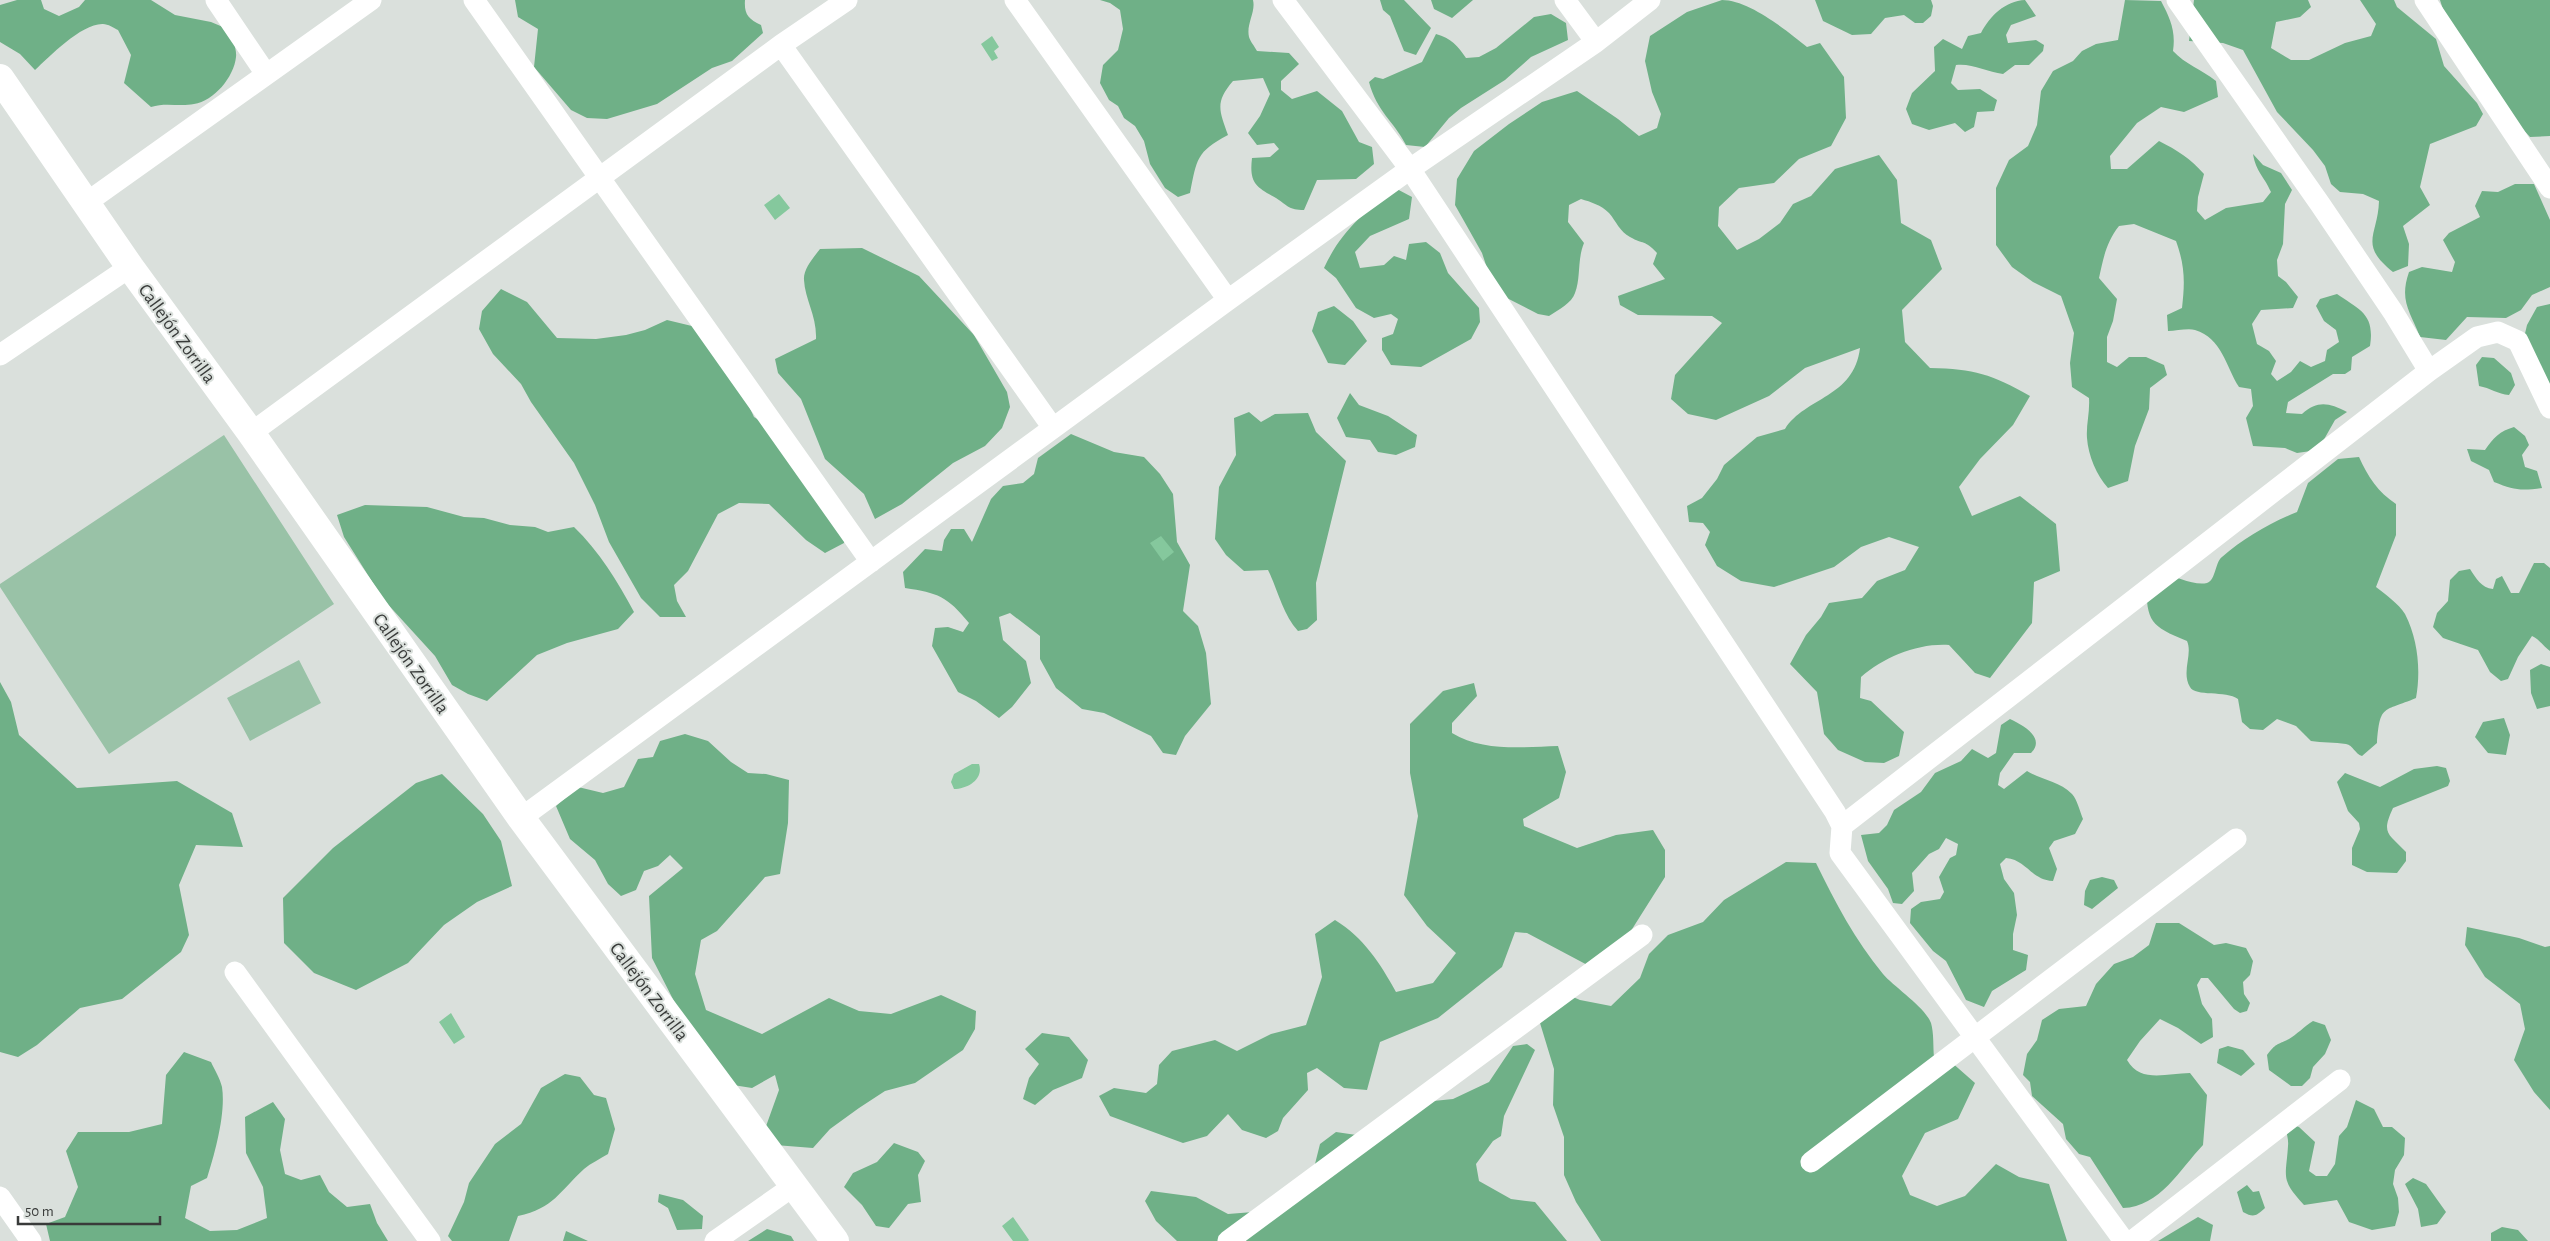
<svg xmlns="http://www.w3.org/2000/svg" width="2550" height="1241" viewBox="0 0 2550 1241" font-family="'Alegreya Sans',sans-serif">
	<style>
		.green { fill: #99c2a7 }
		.forest { fill: #6fb087 }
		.water { fill: #85c89d }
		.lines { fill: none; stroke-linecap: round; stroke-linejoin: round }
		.street { stroke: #fff; stroke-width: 21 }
		.secondary { stroke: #fff; stroke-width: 28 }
		.labels { text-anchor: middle; stroke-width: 4; stroke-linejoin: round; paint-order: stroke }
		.street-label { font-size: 19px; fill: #393b3a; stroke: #dae0dc }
	</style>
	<rect width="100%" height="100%" fill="#dae0dc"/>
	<path class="green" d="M224,435L334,604L109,754L0,587V584Z
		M299,660L321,703L250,741L227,698Z"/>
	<path class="forest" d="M17,0H41L44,9L59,16L79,7L85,0H151L175,15L211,22L230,30C232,38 237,49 236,57C234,77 214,101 194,104C179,107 166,102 151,107L124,83L131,55L118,30C114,28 108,24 103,24C82,23 49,57 35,70L20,54L0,42V5Z
		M515,0H745C744,14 748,19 761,25L763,33L732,61L712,68L657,104L607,119L587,118L571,110L534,67L538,29L518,17Z
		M1100,0H1253C1256,12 1246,24 1249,37C1250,41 1255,47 1257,51L1289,53L1299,64L1281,81V90L1292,99L1317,91L1342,111L1359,142L1372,147L1374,164L1356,179L1317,180L1304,210C1289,210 1288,206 1276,198C1256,187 1249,183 1252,158L1270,157L1279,149L1274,143L1257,145L1248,133L1260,116L1270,94L1263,78L1233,81C1215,102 1219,110 1228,135C1196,152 1197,159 1190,193L1178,197L1165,188L1150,164L1144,141L1135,126L1124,118L1118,106L1109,100L1100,83L1103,65L1118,50L1123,29L1120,10L1110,3Z
		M1380,0H1404L1431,28L1416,55L1404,51L1390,16L1383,10Z
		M1431,0H1473L1452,18L1434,9Z
		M1722,0C1749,0 1786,30 1807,47L1820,43L1844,77L1846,118L1831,146L1799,159L1774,183L1739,188L1719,207L1718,226L1737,250L1759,239L1780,223L1793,204L1811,196L1835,169L1879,155L1897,180L1901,223L1931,240L1942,269L1902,310L1905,342L1930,368C1975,369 1991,374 2030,396L2013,425L1980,459L1959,487L1972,516L2020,496L2056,524L2060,571L2034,582L2032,623L1990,678L1975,673L1949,645C1918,643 1884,657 1861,677L1860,698L1871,701L1904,732L1899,756L1884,763L1865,762L1838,750L1824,734L1817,692L1790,664L1806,635L1821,617L1829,603L1862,598L1877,581L1905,570L1919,547L1889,537L1861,547L1834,567L1774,587L1741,581L1717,566L1705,545L1710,532L1703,523L1689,522L1687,506L1702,498L1717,479L1724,465L1757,437L1785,429C1805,397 1854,398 1860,348L1805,368L1769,396L1716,420L1688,414L1671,399L1675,375L1722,323L1712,316L1638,315L1620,305L1618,296L1665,279L1653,264L1657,253C1644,239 1644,245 1630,237C1620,232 1616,221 1609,213C1601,205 1591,202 1581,199L1569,205L1568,222L1584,243C1577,260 1581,278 1575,293C1572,303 1558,310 1549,316L1538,314L1495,292L1482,253L1455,205L1457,179L1474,151L1509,124L1542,102L1577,91L1618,119L1639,136L1657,128L1661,114L1652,92L1645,61L1650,36L1687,12Z
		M1815,0H1931L1933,6L1931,16L1923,23H1915L1904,15L1885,18L1871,34L1852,35L1823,21Z
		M2025,0L2036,16L2011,25L2006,35L2008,43L2036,40L2044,45L2043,51L2029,65H2015L2003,74C1987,72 1972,63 1956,65L1951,83L1958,90L1980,89L1997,100L1994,111L1977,112L1974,127L1965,132L1955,123L1929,130L1912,124L1906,109L1912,93L1935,71L1934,47L1943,39L1962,49L1968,36L1981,33C1990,16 2005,1 2025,0Z
		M2125,0L2161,1C2170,18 2176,31 2173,51C2185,64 2202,70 2216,81L2218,97L2184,112L2161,107L2137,123L2110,156L2111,169H2127L2159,141C2177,150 2191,159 2204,174L2198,197L2197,211L2205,220L2226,208L2263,202L2271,192C2264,176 2256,172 2253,154L2263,165L2281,173L2292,190L2285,204L2283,244L2277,260L2278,276L2286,282L2298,297L2293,308L2261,310L2252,324L2257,344L2269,351L2276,361L2271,374L2277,381L2291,372L2300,361L2311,367L2325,361L2327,350L2339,342L2336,330L2324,321L2316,306L2320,299L2337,294C2360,310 2375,314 2370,346L2352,357L2351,370L2345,374H2333L2288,402L2286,413L2302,414C2318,400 2329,403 2347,412L2335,420L2318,450L2297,453L2285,448L2253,446L2246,418L2253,406L2251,389L2239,387C2226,367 2222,338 2195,330C2188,328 2176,331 2168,331L2167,315L2182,308C2185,282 2185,266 2176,241L2134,224L2119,226C2106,242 2103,260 2099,278L2117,299L2113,321L2107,337V362L2117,367L2129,357H2146L2164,365L2167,375L2150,388L2149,409L2135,446L2128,481L2108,488C2097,476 2088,455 2087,438C2086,425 2090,412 2089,398L2072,387L2070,363L2074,333L2061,296L2033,282L2012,267L1996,245V188L2009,160L2028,146L2037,125L2041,91L2053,71L2073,61L2082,51L2096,44L2118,40Z
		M2194,0H2308L2311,7L2300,17L2276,22L2271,48L2291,60H2309L2345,43L2371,36L2376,24L2360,0H2394L2397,7L2436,39L2444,66L2477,103L2483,114L2476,126L2430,144L2420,187L2430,205L2403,226L2409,244L2408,266L2393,272C2358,244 2378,236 2379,201L2363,194L2340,192L2331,184L2325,166L2313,150L2277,112L2243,50L2223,43L2189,41Z
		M2440,0H2550V136L2530,137L2509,114L2446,19Z
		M1551,14L1566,23L1568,40L1531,57L1505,80L1461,108L1449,118L1425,147L1406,145C1393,120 1377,112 1369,82L1375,77L1383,79L1422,62L1436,34C1451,38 1458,46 1466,58L1479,57L1496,48L1534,17Z
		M2515,184H2534L2550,220V287L2532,295L2521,310L2506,318L2467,317L2446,340L2420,337C2410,311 2399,301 2409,272L2422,267L2452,272L2455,262L2443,240L2449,233L2480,217L2475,206L2482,191L2498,192Z
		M1395,188L1412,197L1409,219L1370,236L1355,252L1360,268L1384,265L1394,256L1406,260L1409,244L1426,242L1440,253L1448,273L1479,308L1480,322L1471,339L1421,367L1391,365L1382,350V338L1393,334L1398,319L1391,314L1374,318L1356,308L1336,278L1324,268C1341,231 1364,213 1395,188Z
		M862,248L919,276L974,335L1007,392L1010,407L1002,428L985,446L953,463L902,504L875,519L864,494L825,459L801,399L778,373L775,359L816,339C817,316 805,300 804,280C803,269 814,257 820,249Z
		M501,289L527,302L557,338L596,339L626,335L645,330L667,320L696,327L740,387L754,417L780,433L846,530L844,543L825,553L806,540L769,504L739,503L718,514L688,571L674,585L677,601L686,617H660L641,598L609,542L595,505L574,463L531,402L521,384L493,354L479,329L482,311Z
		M2550,304V390L2519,359L2527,325L2537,307Z
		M1334,306L1353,321L1367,341L1345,365L1328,363L1312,331L1318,312Z
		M2482,357L2494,358L2511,373L2515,385L2509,395C2498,394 2490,388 2479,386L2476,365Z
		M1350,393L1359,405L1388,416L1417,435L1415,447L1396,455L1378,452L1370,440L1346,437L1337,418Z
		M1249,412L1261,422L1275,414L1308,413L1316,432L1346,461L1316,583L1317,620L1307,629L1298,631C1283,615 1278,590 1268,570L1244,571L1226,555L1215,539L1219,487L1236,455L1234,418Z
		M2514,427L2525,436L2529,445L2522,455L2525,467L2537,471L2542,488C2520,491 2514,490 2494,482L2489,470L2471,461L2467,449L2485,450C2493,438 2500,431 2514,427Z
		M1071,434L1114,452L1144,457L1160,474L1173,494L1177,542L1190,565L1183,611L1198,626L1206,653L1211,704L1185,736L1176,755L1163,753L1151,736L1104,713L1082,709L1056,688L1040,659V636L1010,613L999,617L1003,640L1026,661L1031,683L1012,707L999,718L976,701L958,692L932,646L935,628L948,627L963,632L969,623C947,596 938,593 905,588L903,572L925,549L942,551L944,540L951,529H964L972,542L991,499L1003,486L1023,483L1034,474L1038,458Z
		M2359,457C2368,477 2378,492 2396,504V535L2376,587C2385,594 2399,604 2405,614C2418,639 2421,671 2416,698C2383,712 2380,704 2377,743L2362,756C2355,754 2353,745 2346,744C2335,742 2322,743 2311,741L2296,726L2277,719L2263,730L2250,729L2242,722L2238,699C2226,690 2195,697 2190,687C2181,672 2193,654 2187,641C2150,626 2147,622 2146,583L2162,573C2175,576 2194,586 2207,583C2216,580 2215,562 2222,557C2244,538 2270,523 2297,512L2308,483L2338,459Z
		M365,505L427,507L464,517L484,518L510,525L535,527L548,532L574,527C599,551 618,582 634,612L618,629L567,643L537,655L487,701L468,694L452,685L435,656L383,599L344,537L337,515Z
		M2534,563H2544L2550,568V651C2543,646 2539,639 2532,636L2518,657L2508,679L2501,681L2490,672L2478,650L2443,638L2433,627L2437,613L2448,601L2450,580L2459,571L2470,569C2476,578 2481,588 2493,589L2496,579L2502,576L2511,593H2519Z
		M2541,664L2550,667V706L2537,709L2531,693L2530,670Z
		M0,682L11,702L19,735L77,788L177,781L232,813L243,847L196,845L179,885L189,935L181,952L122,999L80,1008L37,1045L18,1057L0,1052Z
		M1474,683L1477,696L1452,723V733C1483,752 1523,747 1558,746L1566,772L1559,798L1523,819L1524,826L1577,848L1616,835L1653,830L1665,850V877L1622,945L1593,968L1527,933L1515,932L1502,967L1438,1018L1380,1042L1367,1090L1344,1088L1317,1068L1307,1073L1308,1090L1283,1118L1278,1131L1266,1138L1242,1130L1228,1114L1207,1136L1183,1143L1110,1116L1099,1096L1114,1088L1146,1093L1157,1084L1159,1065L1172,1051L1215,1040L1237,1051L1271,1034L1306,1025L1322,977L1315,934L1335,920C1364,938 1380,963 1396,992L1433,983L1456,953L1427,926L1404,895L1418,816L1410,773V724L1443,691Z
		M2504,718L2510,735L2506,755L2488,753L2475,737L2483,722Z
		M2010,719C2023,725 2046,738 2031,753H2014L2000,773L1998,785L2004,789L2027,771C2041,780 2059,781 2072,794C2077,799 2080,812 2083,819L2075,834L2054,841L2049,848L2057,869L2053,881C2031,880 2027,860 2006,858L2000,864L2004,879L2014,893L2017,915L2013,934V950L2028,955L2026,970L1992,991L1984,1007L1966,1000L1946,961L1933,951L1910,923L1911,909L1921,902L1940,899L1944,892L1939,877L1950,858L1956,855L1958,844L1946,838L1939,849L1929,854L1912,873L1914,891L1902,904L1893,903L1888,889L1868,861L1861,835L1879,833L1887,825L1894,810L1921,792L1935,773L1961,761L1972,749L1988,758L1996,753L2001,725Z
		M685,734L708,741L731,762L748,773L766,774L789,780L788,823L780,874L765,877L717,931L701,940L695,974L706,1010L762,1034L829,998L859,1011L891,1014L941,995L976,1011L975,1029L963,1050L915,1083L885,1091L859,1108L830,1129L813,1148L775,1145L765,1129L779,1090L775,1075L752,1088L733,1085L679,1011L652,958L649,896L683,868L670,855L658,866L644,871L636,890L621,896L608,884L595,860L570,839L556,806L578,787L603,793L624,787L638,759L653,757L660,741Z
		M2437,766L2446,768L2450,781L2448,786L2393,808C2381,834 2388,833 2406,852V861L2397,873L2367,872L2352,865V848L2360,829L2359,823L2348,811L2337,782L2345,773L2380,787L2414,769Z
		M442,774L483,814L501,841L512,886L477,902L444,925L408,963L356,990L314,973L284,943L283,898L333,848L416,783Z
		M1786,862L1816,863C1835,902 1855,940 1883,974C1894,987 1925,1007 1931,1023C1934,1033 1933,1047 1934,1057L1950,1061L1975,1083L1958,1119L1925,1133L1902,1176L1910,1195L1937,1206L1965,1196L1996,1164L2019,1177L2049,1184L2067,1241H1601L1576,1202L1564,1175V1137L1553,1105L1554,1069L1540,1023L1557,990L1580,1000L1611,1006L1640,978L1649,954L1668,935L1703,922L1724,900Z
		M2102,877L2114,880L2118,888L2092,909L2084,905L2085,891L2090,880Z
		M2156,923H2179L2214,945L2226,943L2246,948L2253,961L2250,975L2243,982L2244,994L2250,1003L2247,1011L2240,1013L2234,1009L2208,978H2201L2197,985L2202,1004L2212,1019L2213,1037L2201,1044L2178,1028L2160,1019L2140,1041L2127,1060C2141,1084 2167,1073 2190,1073L2207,1095L2203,1145C2180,1169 2160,1207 2123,1208L2090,1157L2079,1154L2066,1139L2063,1124L2032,1096L2030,1082L2023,1075L2027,1054L2037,1040L2042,1020L2059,1009L2086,1006L2096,984L2114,964L2133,957L2149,945Z
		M2467,927L2519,938L2545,947L2550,946V1110L2534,1092L2514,1060L2525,1029L2520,1004L2485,977L2465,945Z
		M2313,1021L2325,1025L2331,1040L2325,1054L2313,1067L2310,1078L2302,1086H2291L2269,1070L2267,1055C2276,1043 2277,1045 2289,1039C2296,1035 2305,1026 2313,1021Z
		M1042,1033L1069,1037L1088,1060L1082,1078L1053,1090L1035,1105L1023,1099L1029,1078L1039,1064L1025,1049Z
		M1527,1044L1535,1050L1504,1116L1501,1136L1493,1141L1476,1164L1479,1181L1511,1199L1535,1202L1567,1241H1177L1156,1221L1145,1201L1151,1191L1196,1197L1228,1214L1277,1210L1310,1184L1320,1144L1336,1132L1370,1137L1404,1104L1453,1099L1489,1082L1513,1046Z
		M2228,1046L2243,1050L2255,1064L2241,1076L2217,1063L2219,1049Z
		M184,1052L211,1062C214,1069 220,1078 222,1087C226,1113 215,1153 207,1178L191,1186L185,1218L210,1231L237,1230L267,1218L263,1187L246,1153L245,1117L273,1102L285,1119L280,1150L285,1174L301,1180L320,1175L329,1192L347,1207L370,1204L377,1223L388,1241H50L46,1224L65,1217L78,1187L66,1151L78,1132H129L162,1124L166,1075Z
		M565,1074L580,1077L594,1095L606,1098L615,1129L608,1154C600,1159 591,1163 584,1169C559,1192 554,1208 518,1216L509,1241H452L448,1236L464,1202L469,1183L495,1144L521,1124L541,1088Z
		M2356,1100L2374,1109L2383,1127H2392L2405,1138L2404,1155L2395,1170L2393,1184L2398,1198L2399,1212L2395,1226L2372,1230L2349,1222L2337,1200L2304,1205C2280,1179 2286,1178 2288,1146C2289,1138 2285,1133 2287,1123L2299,1127L2315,1142L2309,1171L2316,1176H2327L2335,1164L2339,1136L2347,1127Z
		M894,1143L918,1152L925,1161L918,1175L921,1202L908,1204L889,1228L876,1226L862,1205L844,1187L853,1173L877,1162Z
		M2413,1178L2426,1184L2446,1212L2437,1224L2421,1227L2418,1209L2405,1184Z
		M2247,1185L2253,1192L2259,1191L2265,1208C2256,1216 2254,1218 2243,1212L2237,1192Z
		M659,1194L683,1200L703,1216L702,1229L677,1230L668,1208L658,1202Z
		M2198,1217L2213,1225L2210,1241H2158Z
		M2502,1227L2518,1230L2528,1241H2491V1233Z
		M767,1229L791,1236L794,1241H748Z
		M566,1231L588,1241H563Z"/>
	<path class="water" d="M992,36L999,47L994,51L998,58L992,61L981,44Z
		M779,194L790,208L775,220L764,205Z
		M1161,536L1174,552L1163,561L1150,543Z
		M972,764H979C984,779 968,789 954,789L951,782L954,774Z
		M451,1013L465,1037L454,1044L439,1022Z
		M1013,1217L1029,1240L1028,1241H1013L1002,1226Z"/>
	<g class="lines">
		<path class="street" d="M216,0L266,74
			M474,0L871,562
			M1015,0L1228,300
			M1283,0L1410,169L1835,812L1842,826L1840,853L2124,1241
			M1565,0L1596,42
			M2177,0L2320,204L2393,312L2429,371L2477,337L2498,332L2518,341L2550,408
			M2425,0L2550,188
			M781,45L1053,428
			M86,203L371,0
			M0,355L130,267
			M251,433L781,45L847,0
			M521,818L1228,300L1410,169L1596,42L1650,0
			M1842,826L2429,371
			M235,972L430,1241
			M1811,1162L2236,839
			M0,1197L31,1241
			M715,1241L795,1185
			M1228,1241L1642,935
			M2132,1241L2340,1080"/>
		<path class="secondary" d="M0,78L130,267L251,433L521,818L835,1241"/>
	</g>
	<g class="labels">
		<g class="street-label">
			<text transform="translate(178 333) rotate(54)" y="7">Callejón Zorrilla</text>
			<text transform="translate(412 663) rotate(55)" y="7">Callejón Zorrilla</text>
			<text transform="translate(650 991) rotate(53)" y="7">Callejón Zorrilla</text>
		</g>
	</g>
	<path d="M18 1216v8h142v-8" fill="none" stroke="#393b3a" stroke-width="2.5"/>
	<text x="25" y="1216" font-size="15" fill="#393b3a" stroke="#dae0dc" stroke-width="4" paint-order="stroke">50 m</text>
</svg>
